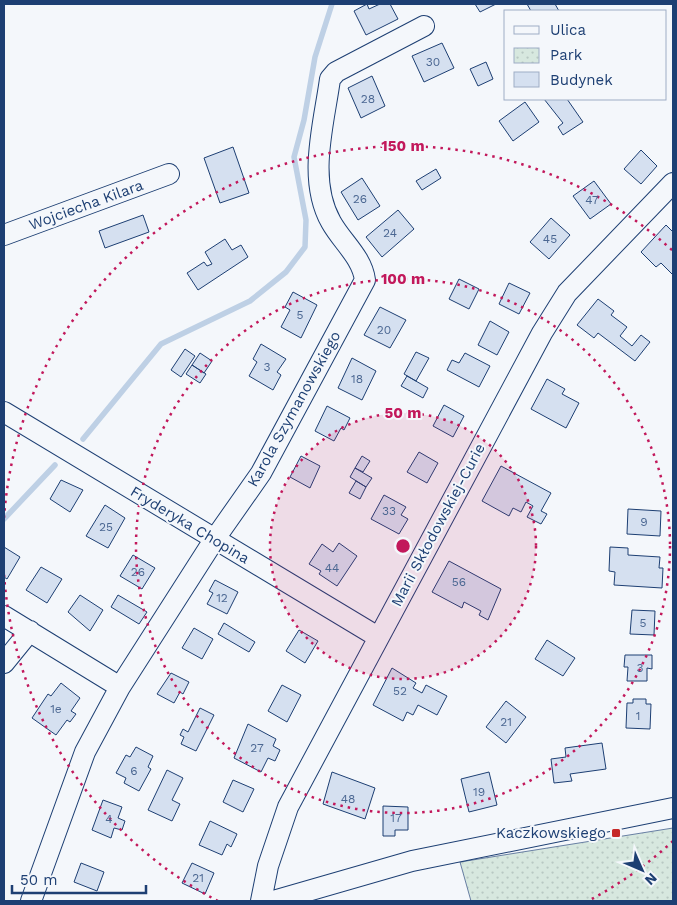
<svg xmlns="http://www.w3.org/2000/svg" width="677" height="905" viewBox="0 0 677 905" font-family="'Work Sans',sans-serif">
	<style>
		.park { fill: url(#park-dots); stroke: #687fa3 }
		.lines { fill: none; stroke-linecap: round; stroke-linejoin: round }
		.stream { stroke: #bed0e5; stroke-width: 5.5 }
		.building { fill: #d5e0f0; stroke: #1d3f73 }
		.minor-casing { stroke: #1d3f73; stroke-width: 22 }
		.minor { stroke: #f4f7fb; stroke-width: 20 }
		.ring { fill: none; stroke: #c2185b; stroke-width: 2.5; stroke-dasharray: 2.5 5 }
		.poi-dot { fill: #c62828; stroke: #f4f7fb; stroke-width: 2 }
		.labels { text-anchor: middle; stroke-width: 4; stroke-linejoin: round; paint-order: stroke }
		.number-label { font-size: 12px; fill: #4b6792 }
		.street-label { font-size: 15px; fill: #1d3f73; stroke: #f4f7fb }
		.poi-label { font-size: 15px; fill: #1d3f73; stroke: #f4f7fb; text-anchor: end }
		.centre { fill: #c2185b; stroke: #f4f7fb; stroke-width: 2.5 }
		.ring-label { font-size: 15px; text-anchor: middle; font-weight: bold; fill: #c2185b; stroke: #f4f7fb; stroke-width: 4; stroke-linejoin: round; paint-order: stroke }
	</style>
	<defs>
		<pattern id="park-dots" width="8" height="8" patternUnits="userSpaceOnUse" patternTransform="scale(1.25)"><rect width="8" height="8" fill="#d7e8df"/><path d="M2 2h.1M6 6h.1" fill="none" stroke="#b8c8c3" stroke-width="1.8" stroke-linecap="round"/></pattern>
	</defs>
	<rect width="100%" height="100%" fill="#f4f7fb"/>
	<path class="park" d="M673,828V901H471L460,862Z"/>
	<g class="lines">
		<path class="stream" d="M83,439L161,344L250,301L286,272L305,247L306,220L294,157L304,120L315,57L332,4
			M4,519L55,465"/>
	</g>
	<path class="building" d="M367,4L369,9L380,4H390L398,19L366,35L354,11Z
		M475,4H496L480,12Z
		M527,4H555L559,11H531Z
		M442,43L454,68L424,82L412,56Z
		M486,62L493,79L478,86L470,69Z
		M372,76L385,106L361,118L348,88Z
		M544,99H567L583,122L563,135L558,127L563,123Z
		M525,102L539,122L513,141L499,121Z
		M233,147L249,193L220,203L204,158Z
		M641,150L657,166L641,184L624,169Z
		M436,169L441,178L422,190L416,181Z
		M362,178L380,206L358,220L341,192Z
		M594,181L611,204L590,219L573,196Z
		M398,210L414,229L382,257L366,237Z
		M143,215L149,232L105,248L99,231Z
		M551,218L570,235L549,259L530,242Z
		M666,225L673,232V275L661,263L656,267L641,252Z
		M225,239L232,250L241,245L248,257L198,290L187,273L204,262L207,266L212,264L205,252Z
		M459,279L479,289L469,309L449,299Z
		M509,283L530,293L519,314L499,304Z
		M293,292L317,305L301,338L281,327L290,310L285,307Z
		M598,299L614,311L611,315L627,327L620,336L632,346L641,335L650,342L635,361L598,333L594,338L577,325Z
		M380,307L406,320L390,348L364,335Z
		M490,321L509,332L497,355L478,345Z
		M261,344L286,359L277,372L281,375L273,390L249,376L257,362L253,359Z
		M185,349L195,356L181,377L171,370Z
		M416,352L429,358L416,381L404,374Z
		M200,353L212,361L204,373L192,365Z
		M465,353L490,366L479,387L447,370L452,360L459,363Z
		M352,358L376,371L362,400L338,388Z
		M192,365L206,374L200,383L186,374Z
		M407,376L428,388L423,398L401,386Z
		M547,379L565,389L562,394L579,403L566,428L531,409Z
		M444,405L464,416L453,437L433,426Z
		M327,406L350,418L344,430L341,428L334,441L315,431Z
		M419,452L438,463L427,483L407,472Z
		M301,456L320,466L310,488L290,477Z
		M362,456L370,461L363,472L355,468Z
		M501,466L551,493L541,511L547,514L541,524L527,517L533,506L526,502L521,512L513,508L509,516L482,501Z
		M355,468L372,478L366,487L350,477Z
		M61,480L83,490L70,512L50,499Z
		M356,481L366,487L360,499L349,493Z
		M384,495L406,507L401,515L408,519L399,534L371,519Z
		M105,505L125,518L108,548L86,536Z
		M628,509L661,511L660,536L627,534Z
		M339,543L357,556L337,586L319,574L321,571L309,564L322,544L333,552Z
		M4,547L20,557L7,579L4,577Z
		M610,547L628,548V555L660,557L659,568H663L662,588L614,585L615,572L609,571Z
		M133,555L155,568L142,589L120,576Z
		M449,561L501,589L488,620L479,615L481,611L464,602L462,608L432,592Z
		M41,567L62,579L47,603L26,590Z
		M215,580L238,592L227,614L207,604L213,593L209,591Z
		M80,595L103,610L90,631L68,612Z
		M118,595L147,612L139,624L111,607Z
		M632,610L655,611L654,635L630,634Z
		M224,623L255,642L249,652L218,634Z
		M194,628L213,639L202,659L182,648Z
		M299,630L318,641L305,663L286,651Z
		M547,640L575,658L563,676L535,659Z
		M625,655H652V669L647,668V681H627L628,667H624Z
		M392,668L416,683L413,688L422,693L426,685L447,696L437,715L418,705L413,715L407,712L403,721L373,705Z
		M171,673L189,682L183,694L180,692L174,703L157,694Z
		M61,683L80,698L71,711L76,714L70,722L67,720L56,735L32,718L48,694L51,696Z
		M282,685L301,695L287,722L268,711Z
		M633,699H646V704H651L650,729L626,728L627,703H633Z
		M506,701L526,717L506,743L486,727Z
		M200,708L214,715L196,751L181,744L184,737L180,735L183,729L188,732Z
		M248,724L276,739L273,746L280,750L275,761L268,758L261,772L234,758Z
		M602,743L606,769L570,774L572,781L554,783L551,759L566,757L565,748Z
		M136,747L153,756L148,767L151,769L139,791L124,783L126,778L116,773L126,755L130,757Z
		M167,770L183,778L172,800L180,804L172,821L148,810Z
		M332,772L375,788L365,819L323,804Z
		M489,772L497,805L469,812L461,779Z
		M233,780L254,789L243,812L223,802Z
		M103,800L122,807L118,818L125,821L122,830L114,828L111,838L92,830Z
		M383,806L408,807V830H395V836H383Z
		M210,821L237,834L231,847L227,844L222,855L199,845Z
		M81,863L104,872L97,891L74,882Z
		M192,863L214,873L205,894L182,883Z"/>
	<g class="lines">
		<g class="minor-casing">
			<path id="minor" d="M4,235L169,174
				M4,412L378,637
				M4,616L120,687
				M4,663L30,631
				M31,901L85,752L120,687L214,540L261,473L365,280C362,257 342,242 331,222C307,179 324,124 330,79L336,72L424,26
				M261,901L268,866L288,807L542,333L567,293L673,183
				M273,901L412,861L673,808"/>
		</g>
		<use href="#minor" class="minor"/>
	</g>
	<circle cx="403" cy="546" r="133" fill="#c2185b" fill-opacity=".12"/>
	<g class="ring">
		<circle cx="403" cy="546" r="133"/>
		<circle cx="403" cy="546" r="267"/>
		<path d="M673 841A400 400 0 0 1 588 901M218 901A400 400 0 0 1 4 574M4 518A400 400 0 0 1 673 251"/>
	</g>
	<rect class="poi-dot" x="611" y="828" width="10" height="10" rx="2.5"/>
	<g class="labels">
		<g class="number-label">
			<text x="433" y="66">30</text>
			<text x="368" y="103">28</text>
			<text x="360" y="203">26</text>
			<text x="592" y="204">47</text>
			<text x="390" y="237">24</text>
			<text x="550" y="243">45</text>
			<text x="300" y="319">5</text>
			<text x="384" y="334">20</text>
			<text x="267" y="371">3</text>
			<text x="357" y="383">18</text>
			<text x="389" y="515">33</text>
			<text x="644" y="526">9</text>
			<text x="106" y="531">25</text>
			<text x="332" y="572">44</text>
			<text x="138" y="576">26</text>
			<text x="459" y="586">56</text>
			<text x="222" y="602">12</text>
			<text x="643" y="627">5</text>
			<text x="640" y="672">3</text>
			<text x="400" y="695">52</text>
			<text x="56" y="713">1e</text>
			<text x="638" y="720">1</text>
			<text x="506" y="726">21</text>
			<text x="257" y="752">27</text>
			<text x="134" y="775">6</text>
			<text x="479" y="796">19</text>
			<text x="348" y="803">48</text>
			<text x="396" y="822">17</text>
			<text x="109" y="823">4</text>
			<text x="198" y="882">21</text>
		</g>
		<g class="street-label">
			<text transform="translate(86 205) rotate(-20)" y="5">Wojciecha Kilara</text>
			<text transform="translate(294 409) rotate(-61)" y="5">Karola Szymanowskiego</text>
			<text transform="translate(190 525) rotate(31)" y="5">Fryderyka Chopina</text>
			<text transform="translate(438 525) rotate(-62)" y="5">Marii Skłodowskiej-Curie</text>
		</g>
		<g class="poi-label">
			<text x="606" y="838">Kaczkowskiego</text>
		</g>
	</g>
	<circle cx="403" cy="546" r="8" class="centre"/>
	<g class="ring-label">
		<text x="403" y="151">150 m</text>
		<text x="403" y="284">100 m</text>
		<text x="403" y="418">50 m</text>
	</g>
	<rect width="677" height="905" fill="none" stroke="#1d3f73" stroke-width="10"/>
	<rect x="504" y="10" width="162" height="90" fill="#f4f7fb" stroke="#9eadc5"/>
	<rect x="514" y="26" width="25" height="8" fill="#f4f7fb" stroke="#9eadc5"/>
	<text x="550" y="35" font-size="15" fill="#1d3f73">Ulica</text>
	<rect x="514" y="48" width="25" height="15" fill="url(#park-dots)" stroke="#9eadc5"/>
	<text x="550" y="60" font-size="15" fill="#1d3f73">Park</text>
	<rect x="514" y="72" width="25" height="15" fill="#d5e0f0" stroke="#9eadc5"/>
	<text x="550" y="85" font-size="15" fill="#1d3f73">Budynek</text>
	<g transform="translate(642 870) rotate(135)" stroke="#f4f7fb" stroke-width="4" paint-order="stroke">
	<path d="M0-4L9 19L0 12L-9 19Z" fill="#1d3f73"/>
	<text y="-8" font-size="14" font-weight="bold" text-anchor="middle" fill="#1d3f73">N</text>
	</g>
	<path d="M12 885v8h134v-8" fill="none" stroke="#1d3f73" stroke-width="2.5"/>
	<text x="20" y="885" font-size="15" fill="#1d3f73" stroke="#f4f7fb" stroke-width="4" paint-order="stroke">50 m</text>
</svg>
